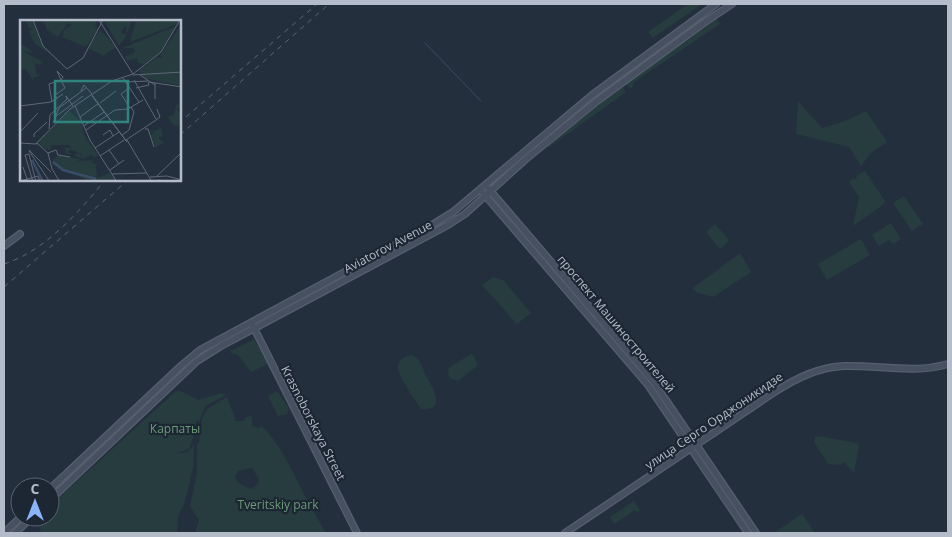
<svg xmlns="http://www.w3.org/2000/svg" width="952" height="537" viewBox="0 0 952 537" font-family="'Open Sans',sans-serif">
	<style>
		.green { fill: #263c3f; fill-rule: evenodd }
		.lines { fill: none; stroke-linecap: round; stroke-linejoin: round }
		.stream { stroke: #394c67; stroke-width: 1 }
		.secondary-casing { stroke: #565f6c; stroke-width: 8 }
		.secondary { stroke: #465061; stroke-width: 5.5 }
		.rail { stroke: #5a6575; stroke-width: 1; stroke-dasharray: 5 5; stroke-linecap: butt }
		.labels { text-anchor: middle; stroke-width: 4.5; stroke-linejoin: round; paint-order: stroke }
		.street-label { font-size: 12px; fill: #b4bcc9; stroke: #1d2633 }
		.park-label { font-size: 12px; fill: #6b9a76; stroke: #1d2633 }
		.inset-river { fill: none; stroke: #394c67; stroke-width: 2.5 }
		.inset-road { fill: none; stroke: #5e6776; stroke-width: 1 }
		.view { fill: #308480; fill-opacity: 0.15; stroke: #308480; stroke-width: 2.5 }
		.inset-edge { fill: none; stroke: #b4bcc9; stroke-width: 2.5 }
	</style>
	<rect width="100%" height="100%" fill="#242f3e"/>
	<path class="green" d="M688,4H702L653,38L648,32Z
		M723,4L708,17L599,97L597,94Z
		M716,17L720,24L634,82L632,88L628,87L627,83L629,81Z
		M622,86L626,92L551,146L543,149Z
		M798,101L822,128L845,121L866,111L887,142L872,152L861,166L849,147L796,134Z
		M865,171L885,201L884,204L853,226L859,197L849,182L854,178L855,180L857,178L856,176Z
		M904,196L923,224L912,231L893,203Z
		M891,223L901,239L893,244L889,240L879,246L872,235Z
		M715,224L729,240L722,248L718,247L706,232Z
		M436,227L437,229L255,325L254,323Z
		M861,239L870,255L827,280L818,264Z
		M740,253L751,272L713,297L696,292L693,288Z
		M493,277L503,280L531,313L517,324L482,285Z
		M254,339L268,364L251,372L238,355L229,352Z
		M471,354L474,356L478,365L458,381L451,379L448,374L449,368Z
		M411,355C413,356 416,358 418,359C421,363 423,370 425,374C432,386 448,412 421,409C415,401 400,377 398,369C397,360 404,357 411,355Z
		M176,391C185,391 190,397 199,400L220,393L226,395L206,406L199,422L196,420L195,432L189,449L178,453C186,454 190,451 194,444L193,468L184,505L178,516L177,533H42L36,522L40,517H50V506Z
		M277,391L289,408L287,414L278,416L268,396Z
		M227,397L236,421H243L247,417L252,416V426L258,428L262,426C281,445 291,469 303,492C310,506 318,520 326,533H195L199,520L190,506L197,473V444L199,443L202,418L208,408ZM252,468L259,479L258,484L251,489L240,484L235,478L238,471Z
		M819,436L857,443L859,445L854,473L844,462L840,465L828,464L814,442L815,437Z
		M634,501L640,510L637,513L635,510L614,524L610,517Z
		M802,514L815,533H774Z"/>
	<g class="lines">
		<path class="stream" d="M425,43L481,101"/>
		<g class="secondary-casing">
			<path id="secondary" d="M488,188L653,381L756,533
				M483,193L648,385L748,533
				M4,246L20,234
				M253,326L357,533
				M50,489L182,365L200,350L432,225L453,212L592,95L716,4
				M50,500L197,361L221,346L448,225L465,214L526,159L597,101L705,22L732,4
				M4,533L21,517
				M15,533L32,517
				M565,533L776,391C797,378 819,367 844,366C879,365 914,374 948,364"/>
		</g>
		<use href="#secondary" class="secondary"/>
		<path class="rail" d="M186,117L317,4
			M180,135L329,4
			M4,264C45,251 79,212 105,180
			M4,287L128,180"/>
	</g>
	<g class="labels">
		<g class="street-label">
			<text transform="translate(388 247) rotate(-28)" y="4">Aviatorov Avenue</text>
			<text transform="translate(616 324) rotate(50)" y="4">проспект Машиностроителей</text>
			<text transform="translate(714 421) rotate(-34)" y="4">улица Серго Орджоникидзе</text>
			<text transform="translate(313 423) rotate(63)" y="4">Krasnoborskaya Street</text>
		</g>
		<g class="park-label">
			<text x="175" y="433">Карпаты</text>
			<text x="278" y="509">Tveritskiy park</text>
		</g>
	</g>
	<g transform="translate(20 20)">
		<rect width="161" height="161" fill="#242f3e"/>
		<path d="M12,0L21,23L32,35L15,24L11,17L15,15L11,16L9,11L14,7L9,9L6,2ZM23,0H75L77,5H73L78,8L66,27L42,17L45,9L52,5L48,3L38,17L27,10ZM84,0H112L107,14L106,5L102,10L101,13L107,15L99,26ZM116,0H133V3L134,0H160L157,4L110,22ZM161,5V66L125,58L119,51L137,37L143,38L140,35ZM156,6L140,32L124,44L118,43L117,38L107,41L105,37L115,32L114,28H103ZM80,10L96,27L83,36L68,28ZM0,23L14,33L1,30L23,42L20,45L15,43L16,53L20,56L13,58L14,62L6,49L0,50ZM157,84L161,85L157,90L161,93L159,106L153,105L148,97L154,94ZM49,91L61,101L65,117L78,135L74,138L71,134L65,139L57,137L54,135L58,133L64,137L61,134L52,130L48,131L52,135L45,133V127L51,128L49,125H32L30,130L23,127L19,123L22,116L17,123L20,126L14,124L27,111L23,115L27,114ZM137,103L136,110L141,108L142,111V117H138L144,123L137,126V130L131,116L134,111L129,112L133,110L136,111ZM38,135L60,139L58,141L75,140L71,142L76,144L77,158L90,153L96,161H70L43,150L31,142Z" fill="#263c3f"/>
		<path class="inset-river" d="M12,140L23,162M33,142L43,150L76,159"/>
		<path class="inset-road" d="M13,0L23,26L47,49L63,38L83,0M113,54L141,32L160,0M113,55L162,52M120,55L135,65M103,58L119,82M41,60L37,51L43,57L41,60M114,60L136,99M105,62L128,61M129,62L162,67M135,63V79M109,68L101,74L110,88M116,68L129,65L128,62M61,71L64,65L72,74M72,76L107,122L72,75M37,79L35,75L45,68M32,82L29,64L41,60L45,68M80,83L96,71M0,86L31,82L43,74M55,86L70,120L97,162M35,97L63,76M60,97L79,83M33,103L39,88L66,68M64,106L84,92M29,109L30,95L47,79L46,76L53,86M125,109H128L134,127M66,110L95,90L108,89L123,80M0,112L18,93M83,115L90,110L93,116M102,115L109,110L114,92L111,87M14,117V114L27,102M106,120L136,100L140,97L137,89M107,120L132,162M0,123L16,124L50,89L92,61L113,54L79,0M17,123L28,133L32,149L40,162M75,128L99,112M9,130L31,152M89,130L99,144M9,131L30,162M28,133L36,130L38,135L50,137M5,135L9,134L16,162M5,135L13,162M80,136L104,120M3,147L8,162M90,150L104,140M92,154L127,153M137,156L162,132M130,157L147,156L162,160M138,160L154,162M0,161L18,156L20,162"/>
		<path class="view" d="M35,61H108V102H35Z"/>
		<rect width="161" height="161" class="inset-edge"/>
	</g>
	<rect width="952" height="537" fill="none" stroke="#b4bcc9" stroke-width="10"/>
	<g transform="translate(35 502)"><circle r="24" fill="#1d2633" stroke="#59626f"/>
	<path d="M0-4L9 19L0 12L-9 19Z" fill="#8ab4f8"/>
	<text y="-8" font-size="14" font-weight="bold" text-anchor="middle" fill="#b4bcc9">С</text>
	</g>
</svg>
